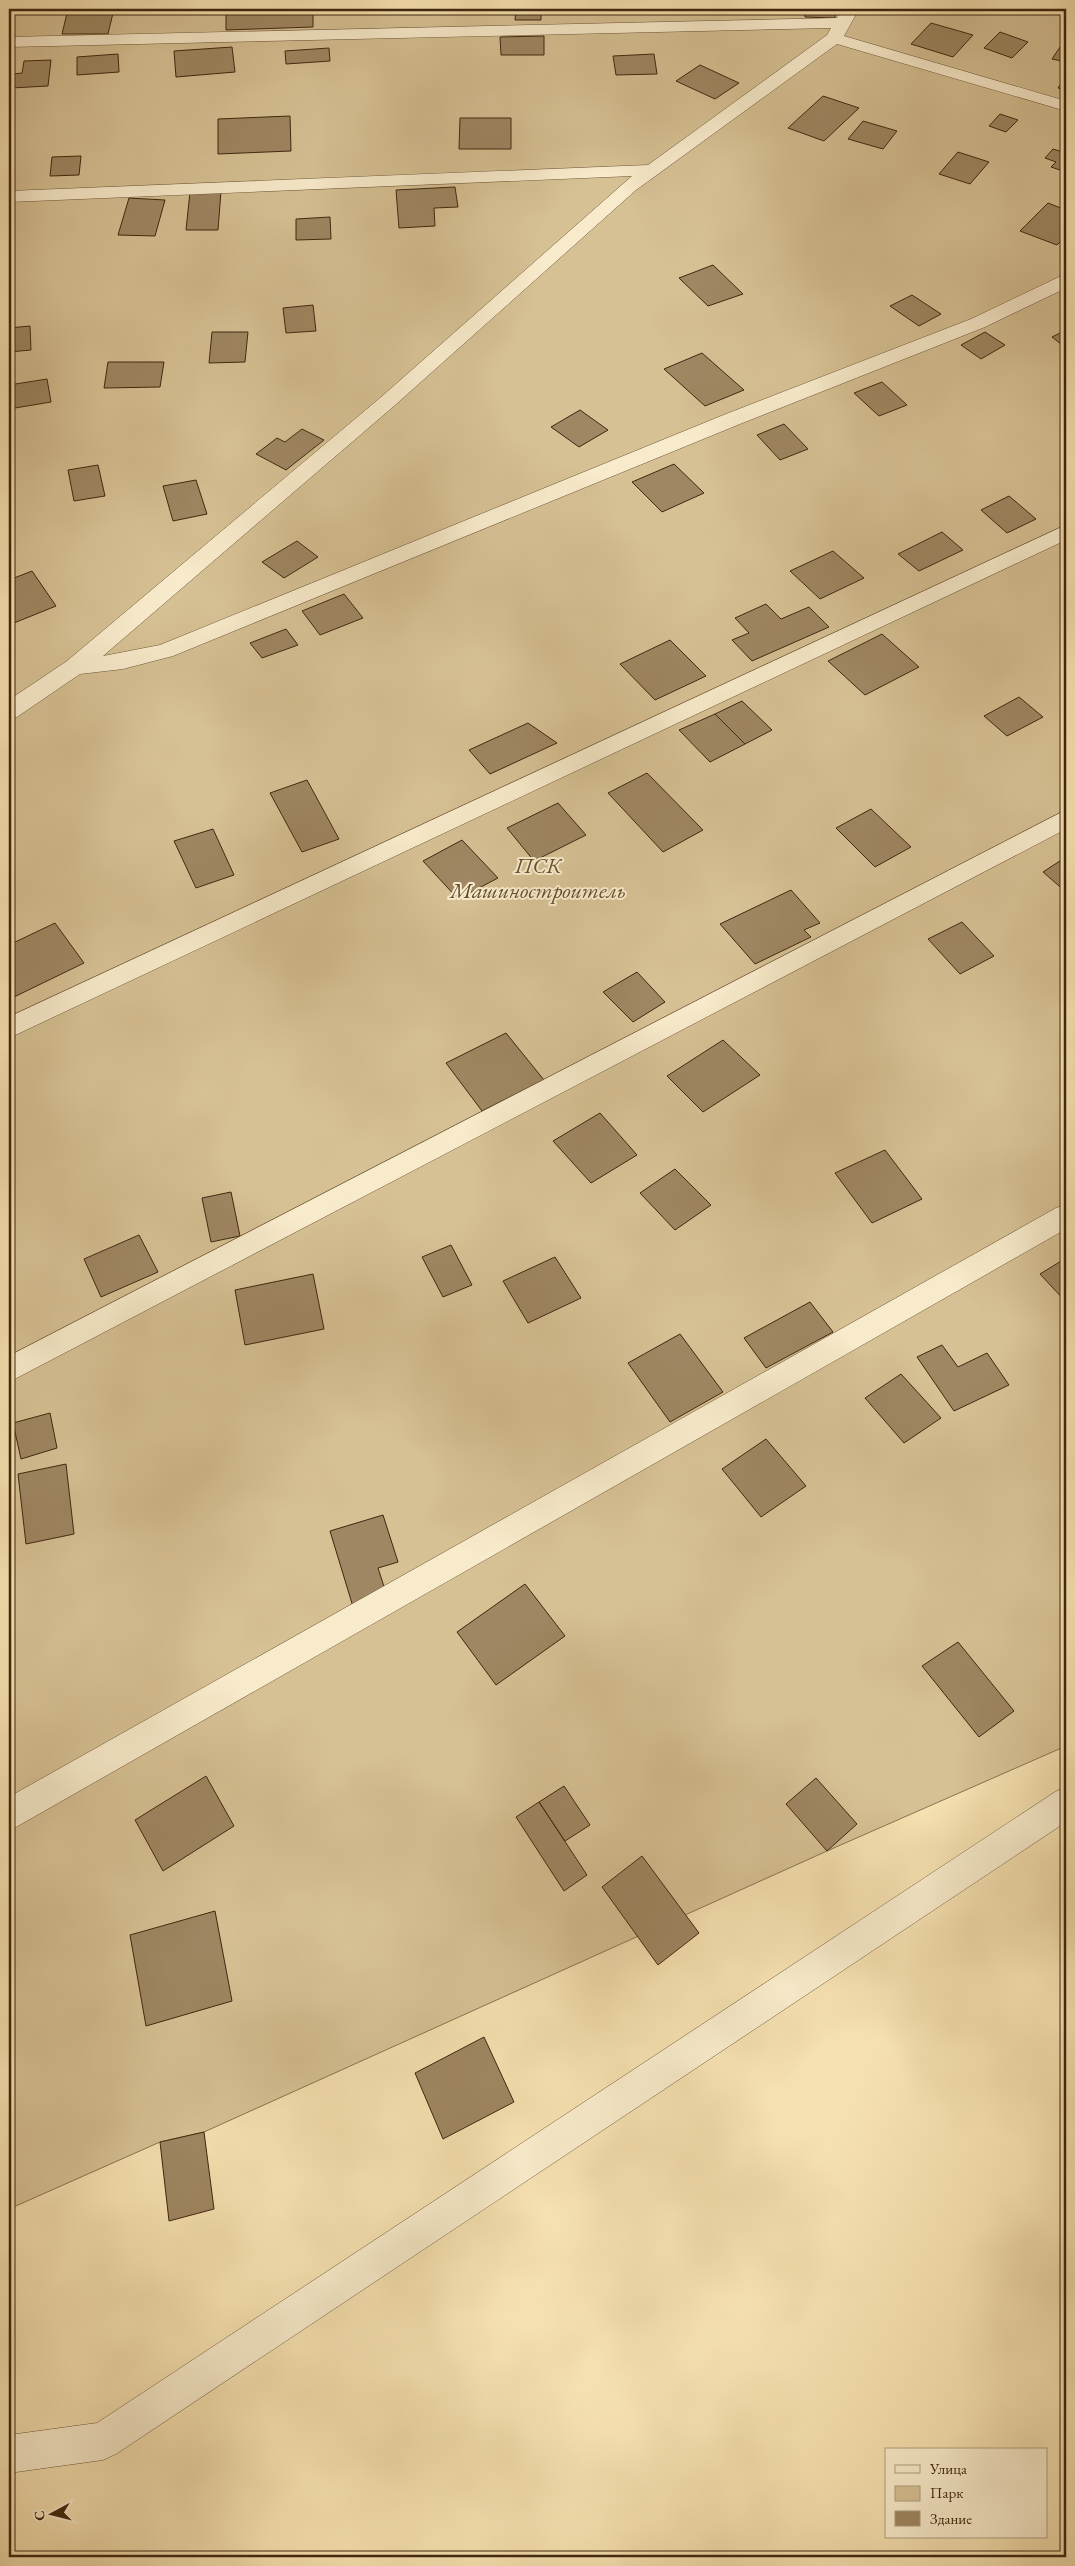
<svg xmlns="http://www.w3.org/2000/svg" width="1075" height="2566" viewBox="0 0 1075 2566" font-family="'EB Garamond',serif">
	<style>
		.green { fill: #d6c194; stroke: #8a7452 }
		.building { fill: #9e8762; stroke: #3f270f }
		.lines { fill: none; stroke-linecap: round; stroke-linejoin: round }
		.minor-casing { stroke: #6c5537; stroke-width: 1 }
		.minor { fill: #f8ebcb; fill-rule: evenodd }
		.labels { text-anchor: middle; stroke-width: 4; stroke-linejoin: round; paint-order: stroke }
		.park-label { font-size: 22px; font-style: italic; fill: #654e30; stroke: #f8ebcb }
	</style>
	<rect width="100%" height="100%" fill="#f5e0af"/>
	<filter id="stains"><feTurbulence type="fractalNoise" baseFrequency=".004" numOctaves="4"/><feColorMatrix values="0 0 0 0 .2 0 0 0 0 .09 0 0 0 0 .02 0 0 0 .5 -.17"/></filter>
	<radialGradient id="worn" r=".72"><stop offset=".6" stop-color="#630" stop-opacity="0"/><stop offset="1" stop-color="#630" stop-opacity=".3"/></radialGradient>
	<path class="green" d="M9,9H1066V1746L827,1851L204,2132L160,2142L9,2209Z"/>
	<path class="building" d="M68,9H114L108,34H62Z
		M226,9H313V27L226,30Z
		M516,9H541V20H515Z
		M804,9H835V18L805,17Z
		M931,23L973,35L953,57L911,44Z
		M1000,32L1028,42L1012,58L984,48Z
		M544,36V55H501L500,37Z
		M1066,38V62L1052,59Z
		M232,47L235,72L176,77L174,51Z
		M329,48L330,61L286,64L285,51Z
		M118,54L119,72L77,75V57Z
		M654,54L657,74L616,75L613,56Z
		M51,60L48,86L11,88L13,74L22,73L24,61Z
		M700,65L739,83L715,99L676,81Z
		M1066,76V90L1058,88Z
		M823,96L859,108L824,141L788,128Z
		M1000,114L1018,120L1006,132L989,126Z
		M290,116L291,151L218,154V119Z
		M460,118H511V149H459Z
		M863,121L897,131L883,149L848,139Z
		M1053,149L1066,153V172L1051,167L1056,162L1045,158Z
		M958,152L989,162L970,184L939,174Z
		M81,156L79,175L50,176L52,157Z
		M455,187L458,207L434,208L435,226L399,228L396,190Z
		M221,191L218,230H186L190,192Z
		M129,198L165,200L155,236L118,235Z
		M1048,203L1066,210V236L1057,245L1020,231Z
		M330,217L331,239L296,240V219Z
		M713,265L743,294L708,306L679,278Z
		M912,295L941,314L919,326L890,306Z
		M313,305L316,331L286,333L283,308Z
		M30,326L31,350L9,352V328Z
		M1066,330V348L1052,337Z
		M212,332H248L245,362L209,363Z
		M985,332L1005,345L981,359L961,345Z
		M702,353L744,390L705,406L664,369Z
		M108,362H164L160,387L104,388Z
		M47,379L51,402L9,409V385Z
		M882,382L907,405L879,416L854,393Z
		M580,410L608,430L579,447L551,427Z
		M784,424L808,449L780,460L757,435Z
		M302,429L324,440L286,470L256,454L277,438L285,442Z
		M674,464L704,493L662,512L632,482Z
		M98,465L105,496L74,501L68,470Z
		M196,480L207,514L173,521L163,486Z
		M1009,496L1036,519L1007,533L981,510Z
		M942,532L963,550L919,571L898,554Z
		M297,541L318,557L284,578L262,562Z
		M833,551L864,578L820,599L790,571Z
		M32,571L56,606L9,625V580Z
		M344,594L363,618L320,635L302,611Z
		M766,604L781,619L809,607L829,627L752,661L732,640L749,633L735,618Z
		M286,629L298,645L262,658L250,643Z
		M882,634L919,667L865,695L828,661Z
		M670,640L706,676L655,700L620,664Z
		M1019,697L1043,717L1007,736L984,716Z
		M742,701L772,730L745,744L715,714Z
		M715,714L745,744L710,762L679,730Z
		M528,723L557,743L490,774L469,750Z
		M647,773L703,830L663,852L608,793Z
		M307,780L339,839L302,852L270,793Z
		M558,803L586,835L534,861L507,828Z
		M871,809L911,847L875,867L836,828Z
		M213,829L234,875L196,888L174,841Z
		M462,840L498,878L458,899L423,861Z
		M1066,857V892L1043,872Z
		M791,890L820,923L804,930L811,937L755,964L720,924Z
		M962,922L994,956L960,974L928,939Z
		M55,923L84,963L14,997L9,989V945Z
		M637,972L665,1002L633,1022L603,992Z
		M506,1033L544,1080L482,1111L446,1063Z
		M723,1040L760,1075L703,1112L667,1076Z
		M600,1113L637,1155L591,1183L553,1141Z
		M885,1150L922,1199L872,1223L835,1173Z
		M675,1169L711,1205L675,1230L640,1193Z
		M231,1192L240,1236L211,1242L202,1198Z
		M139,1235L158,1272L101,1297L84,1259Z
		M451,1245L472,1285L443,1297L422,1257Z
		M555,1257L581,1298L528,1323L503,1281Z
		M1066,1258V1302L1040,1274Z
		M313,1274L324,1329L245,1345L235,1290Z
		M810,1302L833,1332L766,1368L744,1338Z
		M680,1334L723,1392L670,1422L628,1363Z
		M942,1345L958,1367L987,1353L1009,1385L954,1411L917,1357Z
		M901,1374L941,1418L904,1443L865,1398Z
		M50,1413L57,1448L21,1459L13,1423Z
		M766,1439L806,1486L761,1517L722,1469Z
		M66,1464L74,1534L26,1544L18,1474Z
		M383,1515L398,1562L378,1568L388,1599L354,1610L330,1531Z
		M525,1584L565,1636L496,1685L457,1632Z
		M958,1642L1014,1711L979,1737L922,1666Z
		M206,1776L234,1826L163,1871L135,1820Z
		M816,1778L857,1824L827,1851L786,1804Z
		M564,1786L590,1825L565,1841L539,1802Z
		M539,1802L587,1875L564,1891L516,1817Z
		M642,1856L699,1933L658,1965L602,1887Z
		M215,1911L232,2001L146,2026L130,1935Z
		M484,2037L514,2102L443,2139L415,2073Z
		M204,2132L214,2209L169,2221L160,2142Z"/>
	<g class="lines">
		<g class="minor-casing">
			<path id="minor" d="M843,9H859L844,36L1066,101V111L837,44L636,190L394,406L103,656L160,645L726,414L971,319L1059,277L1066,275V288L985,327L740,424L173,656L123,669L80,674L17,717L9,719V700L67,661L380,398L632,176L9,202V191L648,165L827,35L831,28L9,47V37L837,18Z
				M1066,525V540L9,1038V1017Z
				M1066,810V829L9,1382V1356Z
				M1066,1205V1229L9,1831V1797L1056,1208Z
				M1066,1787V1822L116,2454L103,2460L9,2473V2435L97,2423L1055,1792Z"/>
		</g>
		<use href="#minor" class="minor"/>
	</g>
	<g class="labels">
		<g class="park-label">
			<text x="538" y="873">ПСК<tspan x="538" dy="25">Машиностроитель</tspan></text>
		</g>
	</g>
	<rect width="1075" height="2566" fill="none" stroke="#f5e0af" stroke-width="30"/>
	<rect x="10" y="10" width="1055" height="2546" fill="none" stroke="#3f270f" stroke-width="2.5"/>
	<rect x="15" y="15" width="1045" height="2536" fill="none" stroke="#3f270f"/>
	<rect x="885" y="2448" width="162" height="90" fill="#f8ebcb" stroke="#ae9d80"/>
	<rect x="895" y="2465" width="25" height="8" fill="#f8ebcb" stroke="#ae9d80"/>
	<text x="930" y="2474" font-size="15" fill="#3f270f">Улица</text>
	<rect x="895" y="2486" width="25" height="15" fill="#d6c194" stroke="#ae9d80"/>
	<text x="930" y="2498" font-size="15" fill="#3f270f">Парк</text>
	<rect x="895" y="2511" width="25" height="15" fill="#9e8762" stroke="#ae9d80"/>
	<text x="930" y="2524" font-size="15" fill="#3f270f">Здание</text>
	<g transform="translate(52 2514) rotate(263)" stroke="#f8ebcb" stroke-width="4" paint-order="stroke">
	<path d="M0-4L9 19L0 12L-9 19Z" fill="#3f270f"/>
	<text y="-8" font-size="14" font-weight="bold" text-anchor="middle" fill="#3f270f">С</text>
	</g>
	<rect width="100%" height="100%" filter="url(#stains)"/>
	<rect width="100%" height="100%" fill="url(#worn)"/>
</svg>
